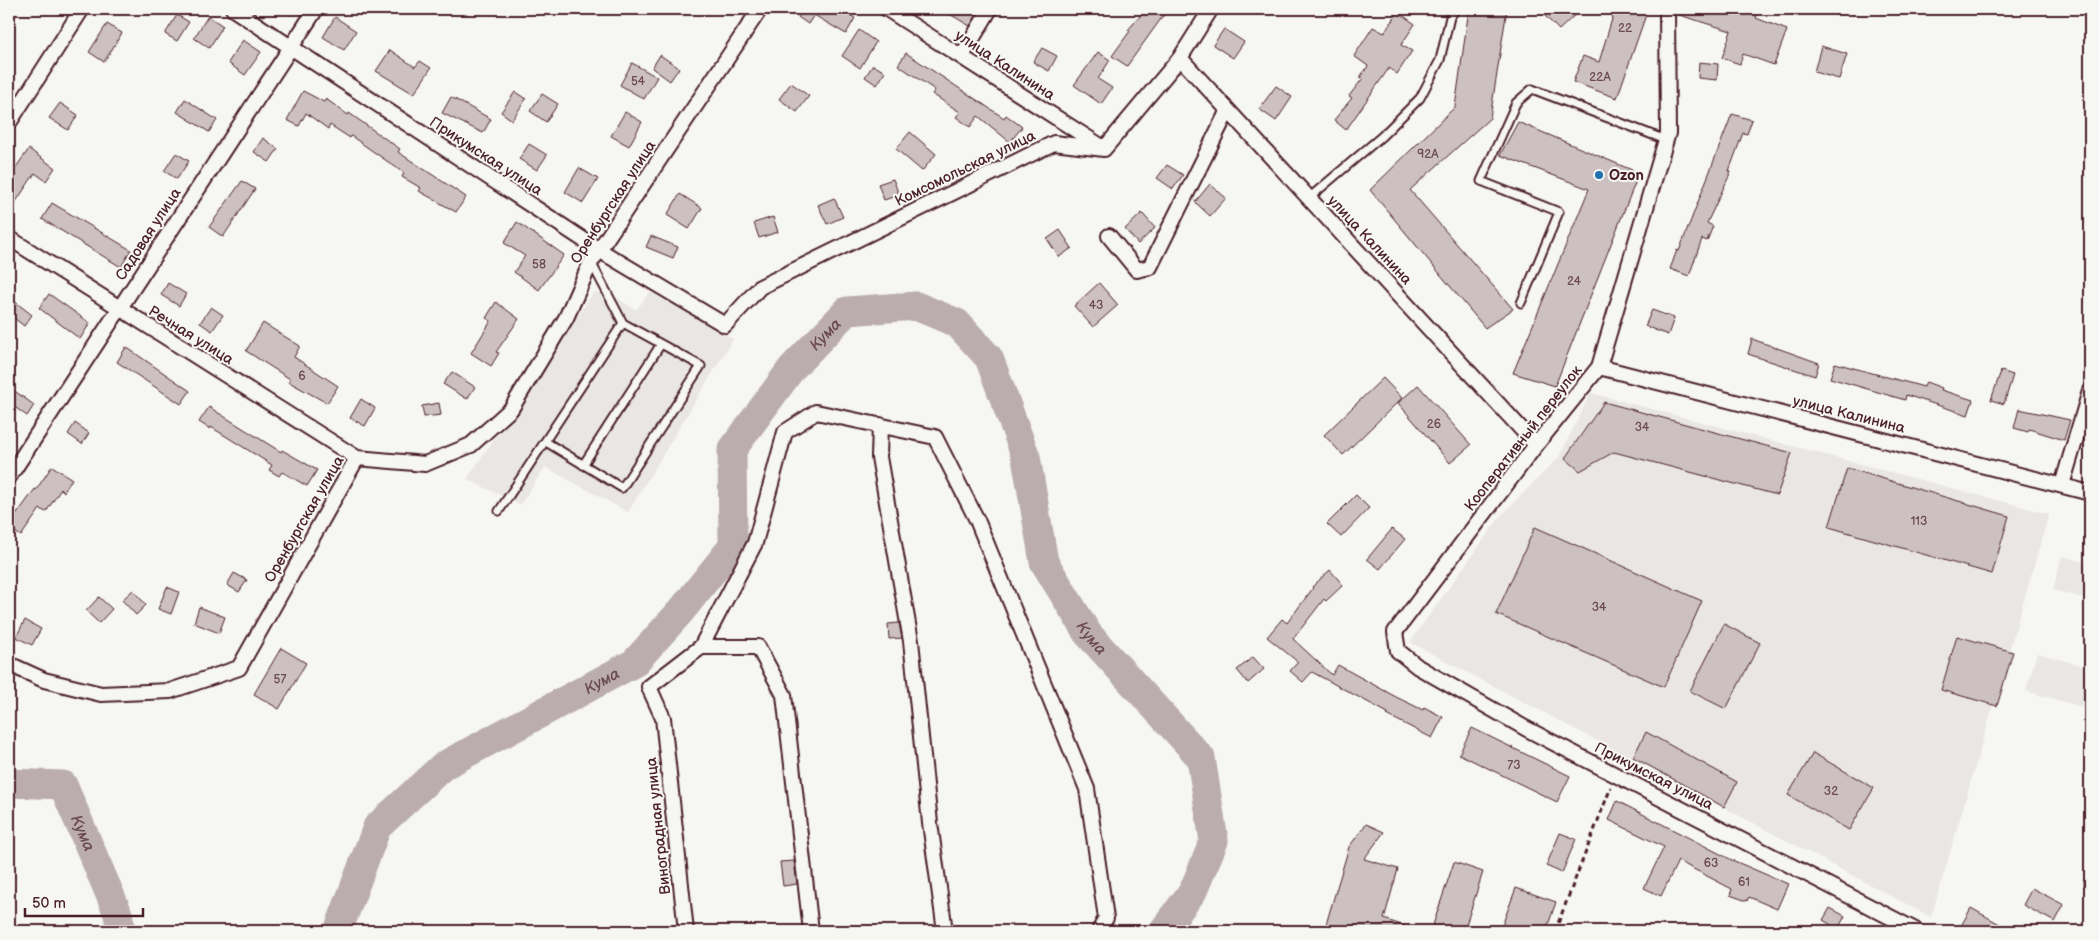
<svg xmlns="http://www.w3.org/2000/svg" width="2099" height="940" viewBox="0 0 2099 940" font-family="'Balsamiq Sans',sans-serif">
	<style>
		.built { fill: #e9e6e3 }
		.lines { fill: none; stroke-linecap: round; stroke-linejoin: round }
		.river { stroke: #bbadae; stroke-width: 29 }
		.building { fill: #ccc1c0; stroke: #4a1f2b }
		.lane-casing { stroke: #4a1f2b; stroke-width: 11 }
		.street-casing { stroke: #4a1f2b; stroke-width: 18 }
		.path { stroke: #4a1f2b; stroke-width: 3; stroke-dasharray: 5 4; stroke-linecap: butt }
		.lane { stroke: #f6f6f2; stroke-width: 7 }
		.street { stroke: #f6f6f2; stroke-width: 14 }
		.poi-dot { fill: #1f6fb2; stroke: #f6f6f2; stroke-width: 2 }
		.labels { text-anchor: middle; stroke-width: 4; stroke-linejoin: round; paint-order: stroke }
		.number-label { font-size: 12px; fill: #6a4850 }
		.street-label { font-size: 15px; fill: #4a1f2b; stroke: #f6f6f2 }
		.poi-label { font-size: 15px; font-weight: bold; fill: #4a1f2b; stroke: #f6f6f2; text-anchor: start }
		.water-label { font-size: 16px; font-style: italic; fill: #6c4a52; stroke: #f6f6f2 }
	</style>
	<rect width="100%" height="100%" fill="#f6f6f2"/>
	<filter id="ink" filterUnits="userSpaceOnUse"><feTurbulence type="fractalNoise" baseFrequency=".02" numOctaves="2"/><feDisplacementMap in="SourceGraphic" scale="10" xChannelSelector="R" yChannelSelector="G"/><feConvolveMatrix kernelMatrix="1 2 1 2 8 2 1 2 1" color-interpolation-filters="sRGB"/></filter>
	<g filter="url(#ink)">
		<path class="built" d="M594,292L617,298L636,310L650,292L733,339L628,512L545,467L520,505L467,479Z
			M1591,393L2049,514L1931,917L1410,642L1500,517L1559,457Z
			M2062,556L2090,564V600L2053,590Z
			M2037,653L2090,668V709L2026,691Z"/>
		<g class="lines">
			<g class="river">
				<path id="s1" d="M9,783L63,785L117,911L122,931"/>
				<path id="s2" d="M338,931L377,827L443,766L634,663L681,611L733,546L732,450L792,368L847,311L916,306L957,323L989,358L1026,457L1044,562L1088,634L1201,758L1214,841L1193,891L1163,931"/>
			</g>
		</g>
		<path class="building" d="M804,9H840L855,18L846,34L814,15L808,24L798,17Z
			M941,9H980L970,26Z
			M1146,9H1168L1127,66L1112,56L1130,31L1128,30Z
			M1469,9H1507L1490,118L1410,190L1513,309L1485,328L1370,190L1455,107Z
			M1538,9H1581L1559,30Z
			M1615,9H1648L1617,98L1573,82L1583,56L1599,62Z
			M1676,9H1759L1756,18L1787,30L1774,65L1743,54L1740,64L1722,58L1731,31L1676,14Z
			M1398,12L1415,24L1401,45L1412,51L1397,74L1389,68L1346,130L1334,120L1352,98L1349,96L1363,78L1360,77L1368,66L1354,56L1373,27L1384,33Z
			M177,15L189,22L177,41L165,34Z
			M208,16L223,26L209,48L194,38Z
			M335,17L356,31L344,50L323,37Z
			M107,24L122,33L104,62L89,52Z
			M1224,29L1244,42L1233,58L1213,45Z
			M859,30L876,42L860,68L842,56Z
			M243,40L261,52L245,75L228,63Z
			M1821,46L1847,54L1839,79L1814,72Z
			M1042,48L1057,56L1049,71L1033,62Z
			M390,50L415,67L420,61L431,68L414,94L376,71Z
			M1098,52L1110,60L1098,79L1112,88L1101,104L1074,85Z
			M906,53L1004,118L1006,115L1022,127L1010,142L978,116L970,127L956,117L960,112L932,94L935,90L898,65Z
			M660,55L679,68L670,81L652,68Z
			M1699,62L1718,64L1717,80L1698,78Z
			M632,63L657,77L644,99L620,85Z
			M873,65L885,72L877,85L865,77Z
			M791,83L809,96L797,112L779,99Z
			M1276,86L1292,97L1276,121L1259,109Z
			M303,91L324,102L326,99L348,115L349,113L400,149L398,152L466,197L456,212L419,191L421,188L402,177L404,173L351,136L350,138L330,125L328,129L306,113L299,126L287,120Z
			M515,92L526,99L512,120L501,112Z
			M542,94L558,104L546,122L530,111Z
			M451,97L491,119L483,133L442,113Z
			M185,99L217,120L209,132L177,112Z
			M60,103L78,115L68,130L49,118Z
			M625,112L642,122L629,146L611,136Z
			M1732,114L1752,120L1747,134L1743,133L1729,171L1731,172L1707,223L1713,226L1707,241L1702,239L1689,276L1670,269L1677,250L1679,251Z
			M1518,122L1639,173L1555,386L1513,373L1589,189L1500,155Z
			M910,132L936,154L922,171L896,149Z
			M263,138L278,149L269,162L254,152Z
			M529,144L547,155L537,170L519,159Z
			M29,149L55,168L46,181L35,173L9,212V177Z
			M176,153L189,161L177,179L164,171Z
			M1167,165L1183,175L1173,189L1157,178Z
			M579,168L598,179L583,203L565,192Z
			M893,179L899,195L884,200L878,184Z
			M242,181L255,189L223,237L209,227Z
			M1210,184L1226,198L1210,216L1195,202Z
			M680,194L702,208L689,229L667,215Z
			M834,198L843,217L827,224L818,205Z
			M52,203L131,250L121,267L42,219Z
			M1142,213L1155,228L1138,244L1125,229Z
			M773,217L778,232L759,238L754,223Z
			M517,222L564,255L539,290L514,272L525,256L504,243Z
			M1060,230L1072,248L1059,257L1047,239Z
			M651,236L678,247L673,258L646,247Z
			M168,283L186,294L179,306L161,295Z
			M1099,283L1118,305L1093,327L1074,306Z
			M49,294L90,323L80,339L39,308Z
			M9,297L32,315L24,326L9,314Z
			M496,302L519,319L496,352L499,353L491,366L471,353L491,321L486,318Z
			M211,307L223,315L212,331L200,323Z
			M1652,310L1674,318L1668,335L1645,326Z
			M263,323L300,346L294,357L338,386L327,403L289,382L290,379L246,351Z
			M1752,339L1819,363L1815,376L1748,354Z
			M126,347L190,391L181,404L117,362Z
			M1835,363L1924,387L1926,382L1942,388L1941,390L1973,400L1968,415L1906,395L1905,400L1830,378Z
			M2001,371L2013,375L2004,404L1991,400Z
			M452,372L475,387L467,399L443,384Z
			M1383,378L1402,398L1343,455L1324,435Z
			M1418,385L1471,445L1450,463L1398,403Z
			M9,387L34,405L27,416L9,403Z
			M361,399L375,408L365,426L350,418Z
			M1604,402L1792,453L1777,495L1614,452L1580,471L1565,458Z
			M439,403L441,415L424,417L422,406Z
			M209,407L281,452L282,450L317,470L307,486L282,472L279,476L269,470L272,465L211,427L210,429L199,422Z
			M2019,409L2070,420L2064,440L2029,429L2028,432L2014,428Z
			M75,423L89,433L82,444L68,434Z
			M52,466L72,479L64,492L61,489L46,512L40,509L21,536L9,528V525L35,489L36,490Z
			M1847,468L2009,516L1992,574L1829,527Z
			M1356,495L1369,508L1341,537L1327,524Z
			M1535,527L1702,601L1664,687L1496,614Z
			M1392,529L1405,539L1380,569L1367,559Z
			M1330,570L1343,585L1326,601L1324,599L1293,639L1332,675L1338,665L1396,697L1423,710L1424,707L1443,717L1432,738L1387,715L1388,713L1312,672L1303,682L1290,671L1298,662L1267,637L1282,619L1287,623L1313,588L1312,587Z
			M234,573L247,580L239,592L227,585Z
			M167,587L179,592L171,614L158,609Z
			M133,590L146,605L136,615L122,600Z
			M99,597L112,609L99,623L86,611Z
			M199,607L225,617L219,633L194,623Z
			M25,620L41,629L32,645L16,637Z
			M899,623L902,638L889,639L888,624Z
			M1724,624L1760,643L1726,709L1690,691Z
			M1957,636L2013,652L1997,706L1941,690Z
			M281,648L306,663L279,709L254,694Z
			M1253,657L1264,669L1248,683L1237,670Z
			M1472,728L1570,776L1557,802L1459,754Z
			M1646,732L1737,782L1724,807L1633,757Z
			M1813,753L1874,788L1849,830L1788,795Z
			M1617,801L1732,860L1788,884L1777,909L1749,897L1747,901L1730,895L1732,889L1678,861L1661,896L1644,888L1664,847L1609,820Z
			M1366,824L1384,832L1364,859L1398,869L1384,919L1413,929L1412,931H1324L1349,847Z
			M1560,833L1576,839L1562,873L1546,866Z
			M794,861L797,884L783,886L780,862Z
			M1454,862L1483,872L1464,931H1431Z
			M1516,888L1556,902L1546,931H1500Z
			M2032,888L2064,905L2055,922L2023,905Z
			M1830,908L1845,916L1838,929L1823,920Z
			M1971,908L2012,931H1971L1961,926Z"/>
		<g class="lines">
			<g class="lane-casing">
				<path id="lane" d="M1309,198L1382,136L1420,98L1440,60L1450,17L1456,9
					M1521,303L1559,212L1481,181L1516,103L1532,89L1666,140
					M546,442L622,488L701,366L623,323L591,262
					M583,465L661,344
					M499,511L623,323"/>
			</g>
			<g class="street-casing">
				<path id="street" d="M233,9L599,250L725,325L760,287L1054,143L1104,149L1180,58L1211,9
					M887,9L1102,147
					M1667,9L1668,133L1599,367L1536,445L1395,632L1398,651L1418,667L1525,728L1917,931
					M962,56L990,9
					M1180,58L1536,445
					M9,123L82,9
					M1109,236L1137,270L1150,267L1228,110
					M9,238L357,458
					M1599,367L2090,493
					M880,425L879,457L911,641L930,823L945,931
					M9,477L316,9
					M2062,485L2090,391
					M701,647H758L784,695L811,931
					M9,664L44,680L101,694L170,691L239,668L357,458L425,464L471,445L511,409L566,318L591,262L760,9
					M686,931L663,718L649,687L701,647L755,543L785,432L816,412L935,437L977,520L1087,789L1106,918L1099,931"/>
			</g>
			<path class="path" d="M1555,931L1611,787"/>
			<use href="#lane" class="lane"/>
			<use href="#street" class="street"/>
		</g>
	</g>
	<circle class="poi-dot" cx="1599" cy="175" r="5"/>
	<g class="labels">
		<g class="number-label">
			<text x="1625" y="32">22</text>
			<text x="1600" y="81">22А</text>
			<text x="638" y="85">54</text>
			<text x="1428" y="158">92А</text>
			<text x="539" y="268">58</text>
			<text x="1574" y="285">24</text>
			<text x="1096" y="309">43</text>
			<text x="302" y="380">6</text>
			<text x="1434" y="428">26</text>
			<text x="1642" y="431">34</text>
			<text x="1919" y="525">113</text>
			<text x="1599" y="611">34</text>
			<text x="280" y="683">57</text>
			<text x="1514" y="769">73</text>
			<text x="1831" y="795">32</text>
			<text x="1711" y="867">63</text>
			<text x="1744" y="886">61</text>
		</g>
		<g class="street-label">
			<text transform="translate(1005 65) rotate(33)" y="5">улица Калинина</text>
			<text transform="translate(486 156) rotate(33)" y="5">Прикумская улица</text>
			<text transform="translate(965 168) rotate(-26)" y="5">Комсомольская улица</text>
			<text transform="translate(613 202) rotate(-57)" y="5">Оренбургская улица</text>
			<text transform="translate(148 234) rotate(-57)" y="5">Садовая улица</text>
			<text transform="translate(1370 240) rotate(47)" y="5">улица Калинина</text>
			<text transform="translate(191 335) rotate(32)" y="5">Речная улица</text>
			<text transform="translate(1849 414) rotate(14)" y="5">улица Калинина</text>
			<text transform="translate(1523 438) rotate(-52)" y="5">Кооперативный переулок</text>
			<text transform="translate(304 519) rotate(-60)" y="5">Оренбургская улица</text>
			<text transform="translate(1654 776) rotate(27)" y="5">Прикумская улица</text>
			<text transform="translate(658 826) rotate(-96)" y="5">Виноградная улица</text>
		</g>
		<g class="poi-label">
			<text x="1609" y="180">Ozon</text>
		</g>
		<g class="water-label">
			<text dy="6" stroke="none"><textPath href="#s2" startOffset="816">Кума</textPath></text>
			<text dy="6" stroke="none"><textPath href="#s2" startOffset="1311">Кума</textPath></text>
			<text dy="6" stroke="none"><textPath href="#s2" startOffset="381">Кума</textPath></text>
			<text dy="6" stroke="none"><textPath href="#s1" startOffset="106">Кума</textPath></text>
		</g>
	</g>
	<rect width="2099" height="940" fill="none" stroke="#f6f6f2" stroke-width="30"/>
	<rect x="15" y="15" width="2069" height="910" fill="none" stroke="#4a1f2b" stroke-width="2" filter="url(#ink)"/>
	<path d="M25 908v8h118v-8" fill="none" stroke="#4a1f2b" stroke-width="2.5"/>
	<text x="32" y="908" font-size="15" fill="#4a1f2b" stroke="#f6f6f2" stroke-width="4" paint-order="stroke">50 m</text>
</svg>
